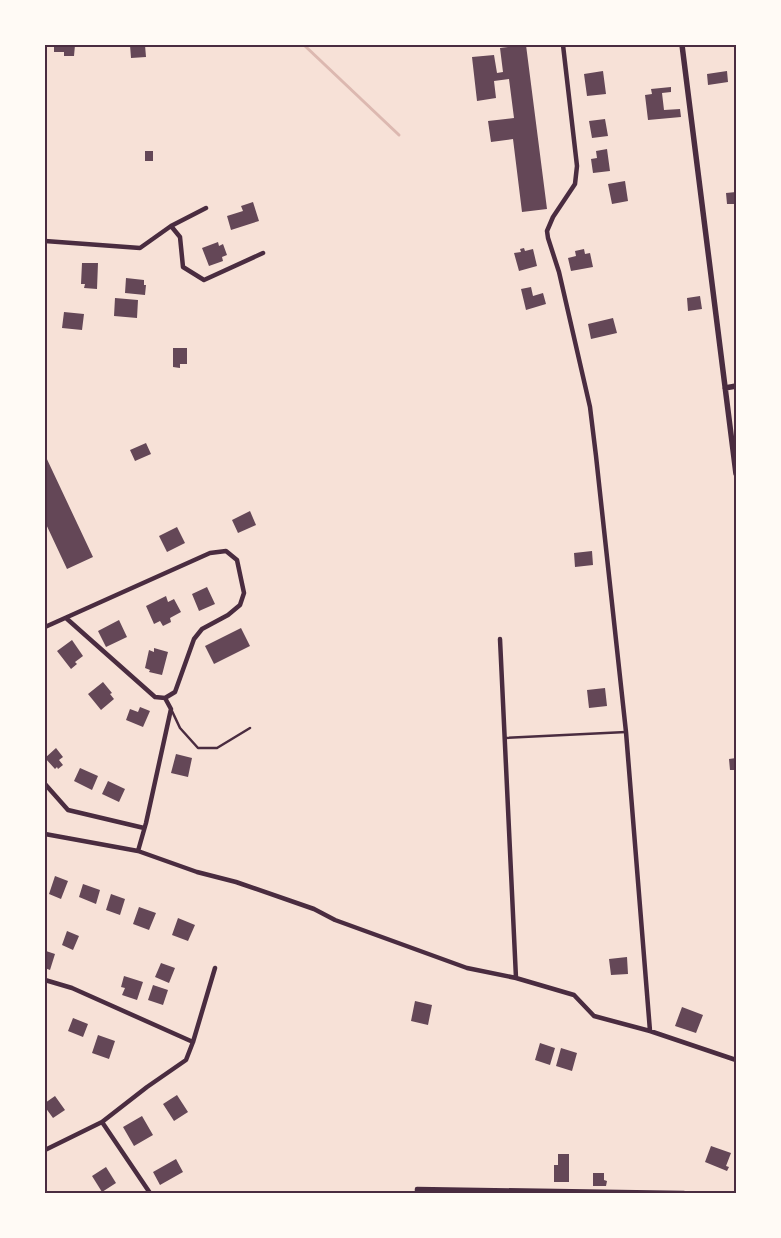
<svg xmlns="http://www.w3.org/2000/svg" width="781" height="1238" viewBox="0 0 781 1238" font-family="Overpass,sans-serif">
	<style>
		.lines { fill: none; stroke-linecap: round; stroke-linejoin: round }
		.stream { stroke: #dcb8b0; stroke-width: 3 }
		.building { fill: #644757 }
		.service { stroke: #4a2c40; stroke-width: 2.5 }
		.minor { stroke: #4a2c40; stroke-width: 4.5 }
		.tertiary { stroke: #4a2c40; stroke-width: 5.5 }
		.neatline { fill: none; stroke: #4a2c40; stroke-width: 2 }
	</style>
	<rect width="100%" height="100%" fill="#f7e1d7"/>
	<g class="lines">
		<path class="stream" d="M304,45L399,135"/>
	</g>
	<path class="building" d="M54,45H75L74,56H64V52H54Z
		M130,45H145L146,57L131,58Z
		M526,45L547,209L522,212L513,139L491,142L488,121L514,118L509,79L494,81L496,98L477,101L472,57L494,55L497,73L503,72L500,48Z
		M603,71L606,94L587,96L584,74Z
		M727,71L728,82L708,85L707,74Z
		M671,87V92L662,93L664,110L680,109L681,117L648,120L645,95L652,94L651,89Z
		M605,119L608,136L592,138L589,121Z
		M607,149L610,171L593,173L591,159L597,158L596,151Z
		M145,151H153V161H145Z
		M625,181L628,201L612,204L608,184Z
		M736,192V204H727L726,193Z
		M253,202L259,221L231,230L227,216L243,211L241,206Z
		M218,242L219,246L223,244L227,255L222,257L223,261L209,266L202,248Z
		M524,248L525,251L533,249L537,266L519,271L514,253L521,252L520,249Z
		M584,249L585,254L590,253L593,267L571,271L568,258L576,256L575,251Z
		M82,263H98L97,289L84,288L85,284H81Z
		M126,278L144,280V285H146L145,295L125,293Z
		M531,287L533,296L543,293L546,304L526,310L521,289Z
		M700,296L702,309L688,311L687,298Z
		M115,298L138,300L137,318L114,316Z
		M64,312L84,314L82,330L62,328Z
		M613,318L617,333L591,339L588,324Z
		M173,348H187V364H180V368L173,367Z
		M146,443L151,454L135,461L130,450Z
		M45,455L93,557L67,569L45,522Z
		M250,511L256,525L238,533L232,520Z
		M177,527L185,543L167,552L159,536Z
		M592,551L593,565L575,567L574,553Z
		M207,587L215,604L199,611L192,594Z
		M166,596L168,602L174,599L181,612L170,618L171,622L163,626L160,621L154,624L146,606Z
		M119,620L127,637L106,647L98,631Z
		M241,628L250,646L214,664L205,646Z
		M72,640L83,656L75,662L77,664L71,669L57,651Z
		M154,648L168,652L162,675L149,672L150,670L145,668L149,650L154,652Z
		M103,682L112,693L110,694L114,699L101,710L88,694Z
		M605,688L607,706L589,708L587,690Z
		M140,707L150,711L143,727L126,720L130,709L138,712Z
		M56,748L63,757L59,760L63,765L58,769L57,767L55,769L45,758Z
		M176,754L192,758L188,777L171,773Z
		M736,758V770H730L729,759Z
		M80,768L98,776L92,790L74,781Z
		M108,781L125,789L119,802L102,794Z
		M55,876L68,881L61,899L49,894Z
		M83,884L100,890L96,904L79,897Z
		M111,894L125,899L120,915L106,910Z
		M139,907L156,913L149,930L133,924Z
		M178,918L195,925L188,941L172,935Z
		M67,931L79,936L73,950L62,945Z
		M46,951L55,954L50,970L45,968Z
		M627,957L628,974L611,975L609,959Z
		M161,963L175,968L169,983L155,977Z
		M124,976L143,982L137,1000L122,995L125,988L121,987Z
		M153,985L168,990L163,1005L148,1000Z
		M415,1001L432,1005L428,1025L411,1021Z
		M682,1007L703,1015L696,1033L675,1026Z
		M73,1018L88,1024L83,1037L68,1031Z
		M98,1035L115,1041L109,1059L92,1053Z
		M540,1043L555,1048L550,1065L535,1060Z
		M561,1048L577,1053L572,1071L556,1066Z
		M177,1095L188,1112L174,1121L163,1104Z
		M55,1096L65,1110L53,1118L45,1107V1103Z
		M142,1116L153,1135L134,1146L123,1127Z
		M711,1146L731,1153L726,1166L729,1167L727,1171L705,1162Z
		M558,1154H569V1182H554V1165H558Z
		M176,1159L183,1172L160,1185L153,1172Z
		M106,1167L116,1183L102,1192L92,1176Z
		M593,1173H604V1180L607,1181L606,1186H593Z"/>
	<g class="lines">
		<path class="service" d="M172,711L180,728L198,748H217L250,728
			M505,738L626,732"/>
		<path class="minor" d="M563,45L577,166L575,184L553,217L547,231L548,238L559,272L590,407L596,456L626,732L650,1031
			M171,226L180,237L183,267L204,280L263,253
			M45,241L140,248L171,226L206,208
			M66,618L155,697L165,698L171,709L146,823L138,851
			M45,627L210,553L226,551L237,560L244,593L240,605L228,615L202,629L194,639L175,692L165,698
			M500,639L516,978
			M45,784L68,810L144,828
			M45,834L138,851L197,872L236,882L314,909L335,920L467,968L516,978L574,995L594,1016L650,1031L736,1060
			M45,980L72,988L193,1042L215,968
			M102,1122L150,1193
			M45,1150L102,1122L147,1087L186,1060L193,1042
			M417,1193V1189L684,1193"/>
		<path class="tertiary" d="M682,45L736,474
			M725,388L736,386"/>
	</g>
	<rect width="781" height="1238" fill="none" stroke="#fffaf5" stroke-width="92"/>
	<rect x="46" y="46" width="689" height="1146" class="neatline"/>
</svg>
